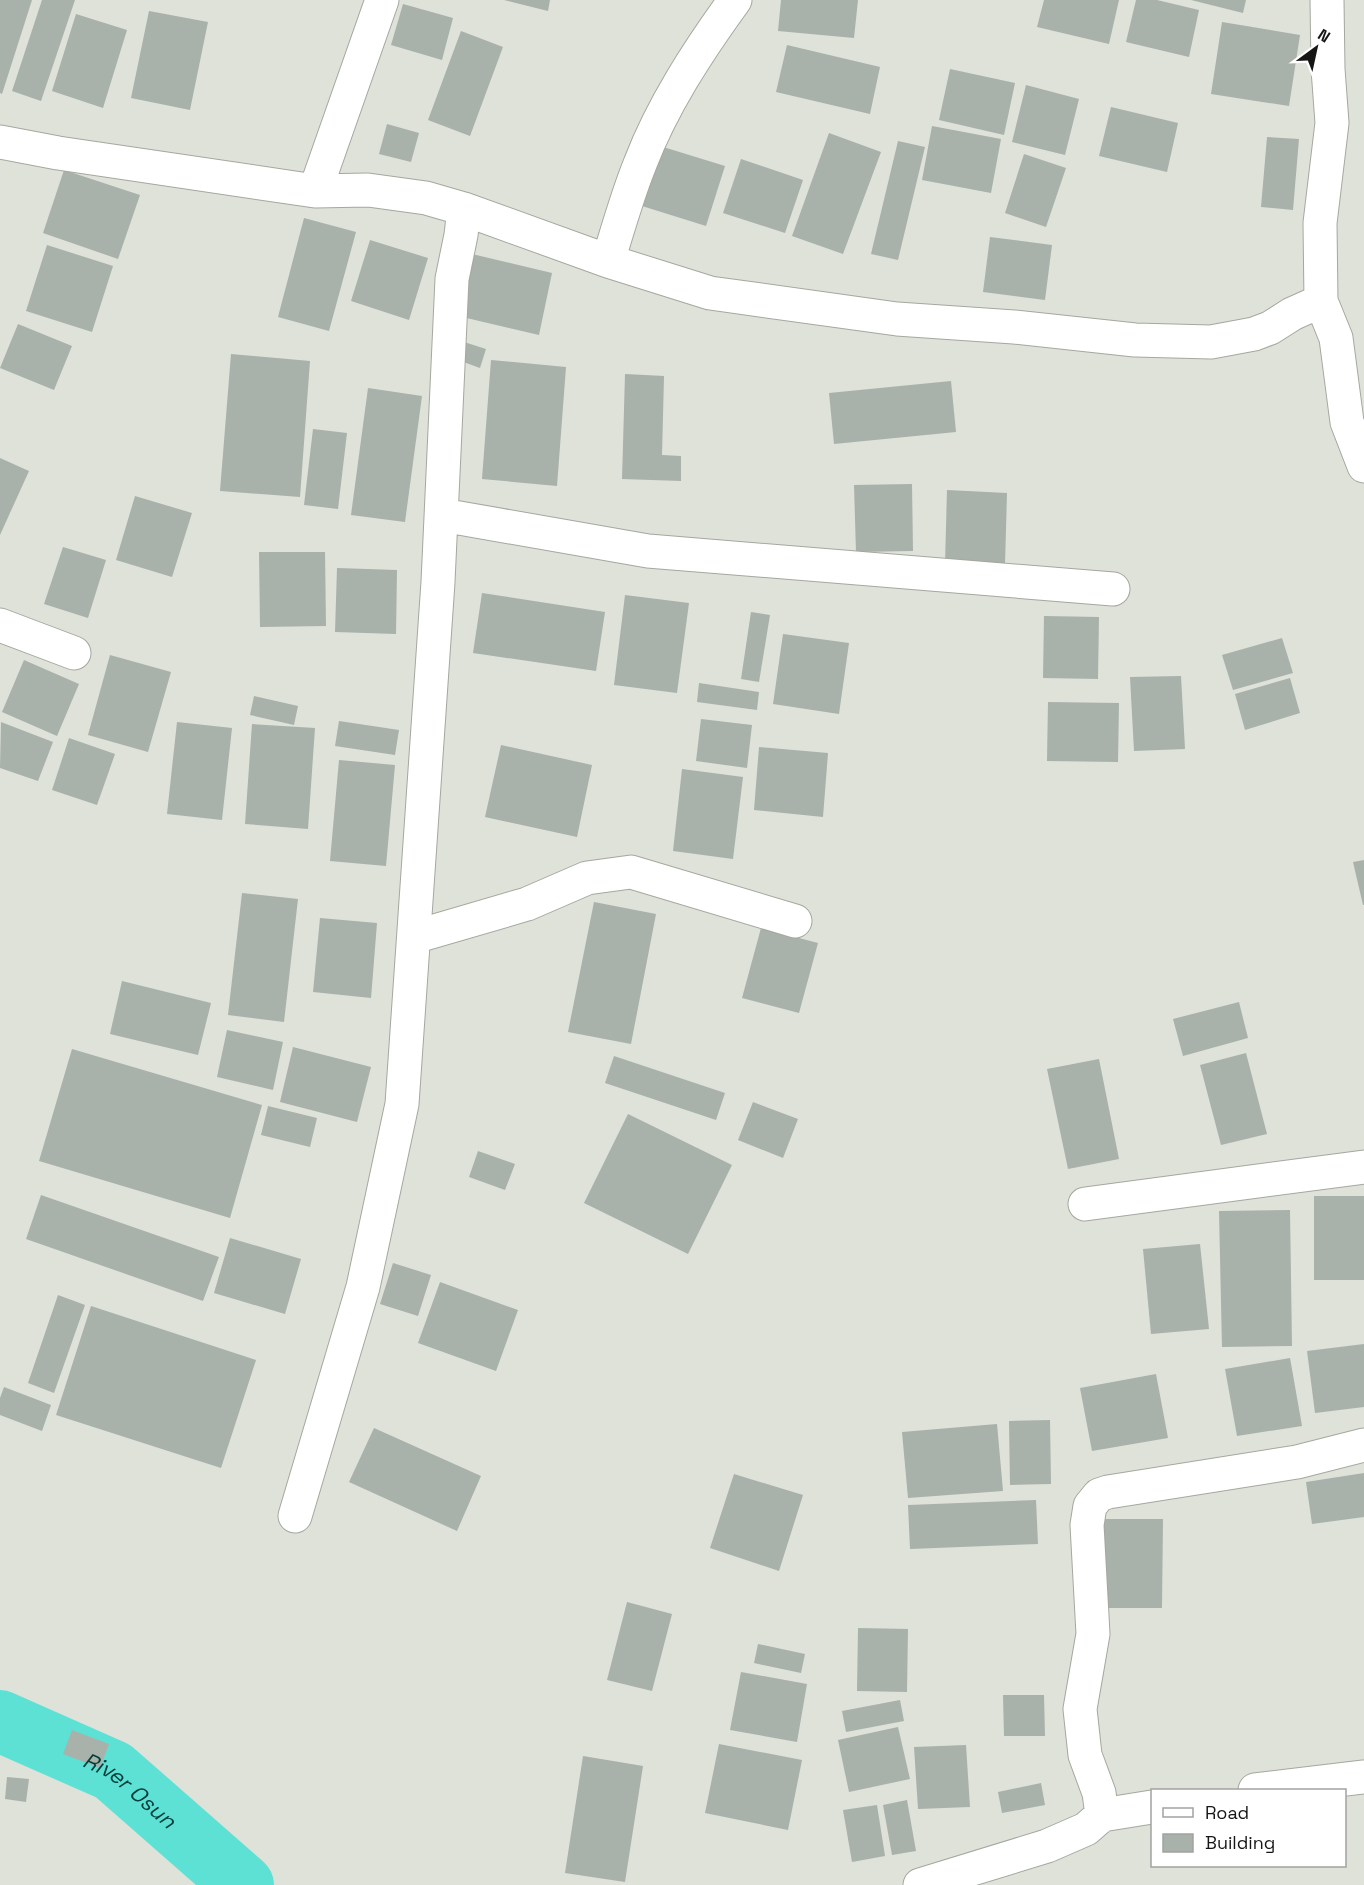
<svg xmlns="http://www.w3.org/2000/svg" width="1364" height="1885" viewBox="0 0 1364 1885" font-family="'Space Grotesk',sans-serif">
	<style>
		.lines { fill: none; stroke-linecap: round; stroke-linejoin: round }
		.river { stroke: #5ee1d5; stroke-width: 62 }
		.building { fill: #a9b1ab }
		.minor-casing { stroke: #a4a89f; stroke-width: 35 }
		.minor { stroke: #fff; stroke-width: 33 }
		.labels { text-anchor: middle; stroke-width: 4.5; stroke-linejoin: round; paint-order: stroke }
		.water-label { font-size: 22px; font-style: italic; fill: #003e3a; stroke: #fff }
	</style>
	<rect width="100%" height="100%" fill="#dee2d9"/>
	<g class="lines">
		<path class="river" id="s1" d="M0,1721L113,1771L243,1885"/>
	</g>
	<path class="building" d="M0,0H32L2,94L0,93Z
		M42,0H75L41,101L12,91Z
		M504,0H550L548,11Z
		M781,0H858L854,38L778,31Z
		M1044,0H1119L1109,44L1037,27Z
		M1136,0H1157L1199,10L1189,57L1126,42Z
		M1191,0H1246L1243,13Z
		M403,4L453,18L442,60L391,45Z
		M149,11L208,22L190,110L131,98Z
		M76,14L127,30L103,108L52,91Z
		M1222,22L1300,35L1289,106L1211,94Z
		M461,31L503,47L470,136L428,120Z
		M787,45L880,67L870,114L776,92Z
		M950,69L1015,83L1004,135L939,120Z
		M1026,85L1079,99L1065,155L1012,142Z
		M1111,107L1178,123L1167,172L1099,156Z
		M387,124L419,133L411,162L379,154Z
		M932,126L1001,139L991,193L922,180Z
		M829,133L881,152L843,254L792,236Z
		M1267,137L1299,139L1293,210L1261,207Z
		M898,141L925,147L898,260L871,254Z
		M660,146L725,166L706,226L642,206Z
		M1024,154L1066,168L1046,227L1005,213Z
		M741,159L803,180L785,233L723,213Z
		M64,170L140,195L118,259L43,233Z
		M304,218L356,232L329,331L278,317Z
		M990,237L1052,245L1045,300L983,292Z
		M370,240L428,258L409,320L351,301Z
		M47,245L113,266L92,332L26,311Z
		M472,254L552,273L539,335L458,316Z
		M18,324L72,346L54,390L0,368Z
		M464,342L486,349L480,368L458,360Z
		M231,354L310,361L300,497L220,491Z
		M491,360L566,367L557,486L482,479Z
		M625,374L664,376L662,455L681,456V481L622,479Z
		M951,381L956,432L834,444L829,393Z
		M368,388L422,396L405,522L351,515Z
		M313,429L347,433L338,509L304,505Z
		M0,458L29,471L0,535Z
		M912,484L913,551L856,552L854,485Z
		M947,490L1007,493L1005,565L945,564Z
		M135,496L192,513L172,577L116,560Z
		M63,547L106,560L88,618L44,604Z
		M259,552H325L326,626L260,627Z
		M337,568L397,570L396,634L335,632Z
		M482,593L605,612L596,671L473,653Z
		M625,595L689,603L677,693L614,685Z
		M751,612L770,615L759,682L741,679Z
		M1044,616L1099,617L1098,679L1043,678Z
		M783,634L849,643L839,714L773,704Z
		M1282,638L1293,673L1233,690L1222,655Z
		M110,655L171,672L148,752L88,735Z
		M24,660L79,684L57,736L2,712Z
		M1181,676L1185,749L1134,751L1130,677Z
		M1290,678L1300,713L1245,730L1235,694Z
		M699,683L759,692L757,710L697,702Z
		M254,696L298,706L294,725L250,715Z
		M1048,702L1119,703L1118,762L1047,761Z
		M701,719L752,725L747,768L696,761Z
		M339,721L399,730L395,755L335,746Z
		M1,722L53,742L38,781L0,768Z
		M177,722L232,728L222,820L167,814Z
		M252,724L315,728L308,829L245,824Z
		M69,738L115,754L97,805L52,790Z
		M501,745L592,765L577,837L485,817Z
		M759,747L828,753L823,817L754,810Z
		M339,760L395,765L386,866L330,861Z
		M682,769L743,777L733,859L673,851Z
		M1364,860V905H1363L1353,862Z
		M242,893L298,899L284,1022L228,1015Z
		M594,902L656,914L631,1044L568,1032Z
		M320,918L377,923L371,998L313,992Z
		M761,928L818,943L799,1013L742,998Z
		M122,981L211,1003L198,1055L110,1034Z
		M1239,1002L1248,1038L1183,1056L1173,1019Z
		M227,1030L283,1042L273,1090L217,1077Z
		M293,1047L371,1067L357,1122L280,1102Z
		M72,1049L262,1105L230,1218L39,1161Z
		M1246,1053L1267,1134L1221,1145L1200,1065Z
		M614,1056L725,1093L716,1120L605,1083Z
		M1099,1059L1119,1159L1068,1169L1047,1069Z
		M753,1102L798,1119L783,1158L738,1140Z
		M268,1106L317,1118L310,1147L261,1135Z
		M628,1114L732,1165L688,1254L584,1203Z
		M478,1151L515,1164L505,1190L469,1177Z
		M41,1195L219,1257L203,1301L26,1239Z
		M1314,1196H1364V1280H1314Z
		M1290,1210L1292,1346L1222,1347L1219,1211Z
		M230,1238L301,1259L285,1314L214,1293Z
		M1200,1244L1209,1329L1151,1334L1143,1249Z
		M393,1263L431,1275L418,1316L380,1304Z
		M440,1282L518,1310L496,1371L418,1343Z
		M58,1295L85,1305L54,1393L28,1383Z
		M91,1306L256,1360L221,1468L56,1415Z
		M1364,1344V1407L1315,1413L1307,1351Z
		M1290,1358L1302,1426L1237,1436L1225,1369Z
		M1156,1374L1168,1438L1092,1451L1080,1388Z
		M4,1387L51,1405L42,1431L0,1415V1398Z
		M1050,1420L1051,1484L1010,1485L1009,1421Z
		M997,1424L1003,1491L908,1498L902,1432Z
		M374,1428L481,1476L457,1531L349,1482Z
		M1364,1473V1517L1312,1524L1306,1482Z
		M734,1474L803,1495L779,1571L710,1548Z
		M1036,1500L1038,1544L910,1549L908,1505Z
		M1104,1519H1163L1162,1608H1104Z
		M627,1602L672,1614L652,1691L607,1680Z
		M858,1628L908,1629L907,1692L857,1691Z
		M758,1644L805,1654L801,1673L754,1663Z
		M741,1672L807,1684L797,1742L730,1730Z
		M1003,1695H1044L1045,1736H1004Z
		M900,1700L904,1721L846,1732L842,1711Z
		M898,1727L910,1779L849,1792L838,1740Z
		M72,1730L109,1744L100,1768L63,1754Z
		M719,1744L802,1760L788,1830L705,1813Z
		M966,1745L970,1807L918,1809L914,1747Z
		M583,1756L643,1766L625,1882L565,1873Z
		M7,1777L29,1779L26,1802L5,1799Z
		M1041,1783L1045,1805L1002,1813L998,1792Z
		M907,1800L916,1851L892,1855L883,1805Z
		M877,1805L885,1856L852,1862L843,1810Z"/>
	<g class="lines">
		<g class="minor-casing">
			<path id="minor" d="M1327,0L1328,69L1332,123L1320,223L1321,301L1336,338L1347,422L1364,466
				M0,142L58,153L315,191L368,190L426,198L464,209L608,261L710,293L897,319L1014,327L1135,340L1211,342L1254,334L1270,328L1292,314L1321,301
				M315,191L382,0
				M608,261C618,229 627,196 640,164C662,106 698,51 735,0
				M442,515L648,551L1113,589
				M0,625L74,653
				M414,937L527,904L587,878L631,872L795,921
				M1085,1204L1364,1167
				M295,1516L363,1287L402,1104L438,582L452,279L461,235L464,209
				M1255,1790L1364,1777
				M1102,1815L1152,1807
				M920,1885L1047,1846L1086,1829L1102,1815L1099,1793L1085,1755L1080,1709L1093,1634L1087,1525L1090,1506L1099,1495L1108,1492L1297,1462L1364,1445"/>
		</g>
		<use href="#minor" class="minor"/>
	</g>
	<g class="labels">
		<g class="water-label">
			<text dy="8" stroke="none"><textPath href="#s1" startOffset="148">River Osun</textPath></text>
		</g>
	</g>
	<rect x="1151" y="1789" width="195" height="78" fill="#ffffff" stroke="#a2a2a1" stroke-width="1.5"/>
	<rect x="1163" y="1808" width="30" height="9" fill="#ffffff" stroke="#a2a2a1" stroke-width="1.5"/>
	<text x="1205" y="1819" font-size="18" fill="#161714">Road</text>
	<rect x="1163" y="1834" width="30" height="18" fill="#a9b1ab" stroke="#a2a2a1" stroke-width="1.5"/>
	<text x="1205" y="1849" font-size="18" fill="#161714">Building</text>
	<g transform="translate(1316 48) rotate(33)" stroke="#ffffff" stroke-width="4.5" paint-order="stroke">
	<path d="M0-4.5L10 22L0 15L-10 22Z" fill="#161714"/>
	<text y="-9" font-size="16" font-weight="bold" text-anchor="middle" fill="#161714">N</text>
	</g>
</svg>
